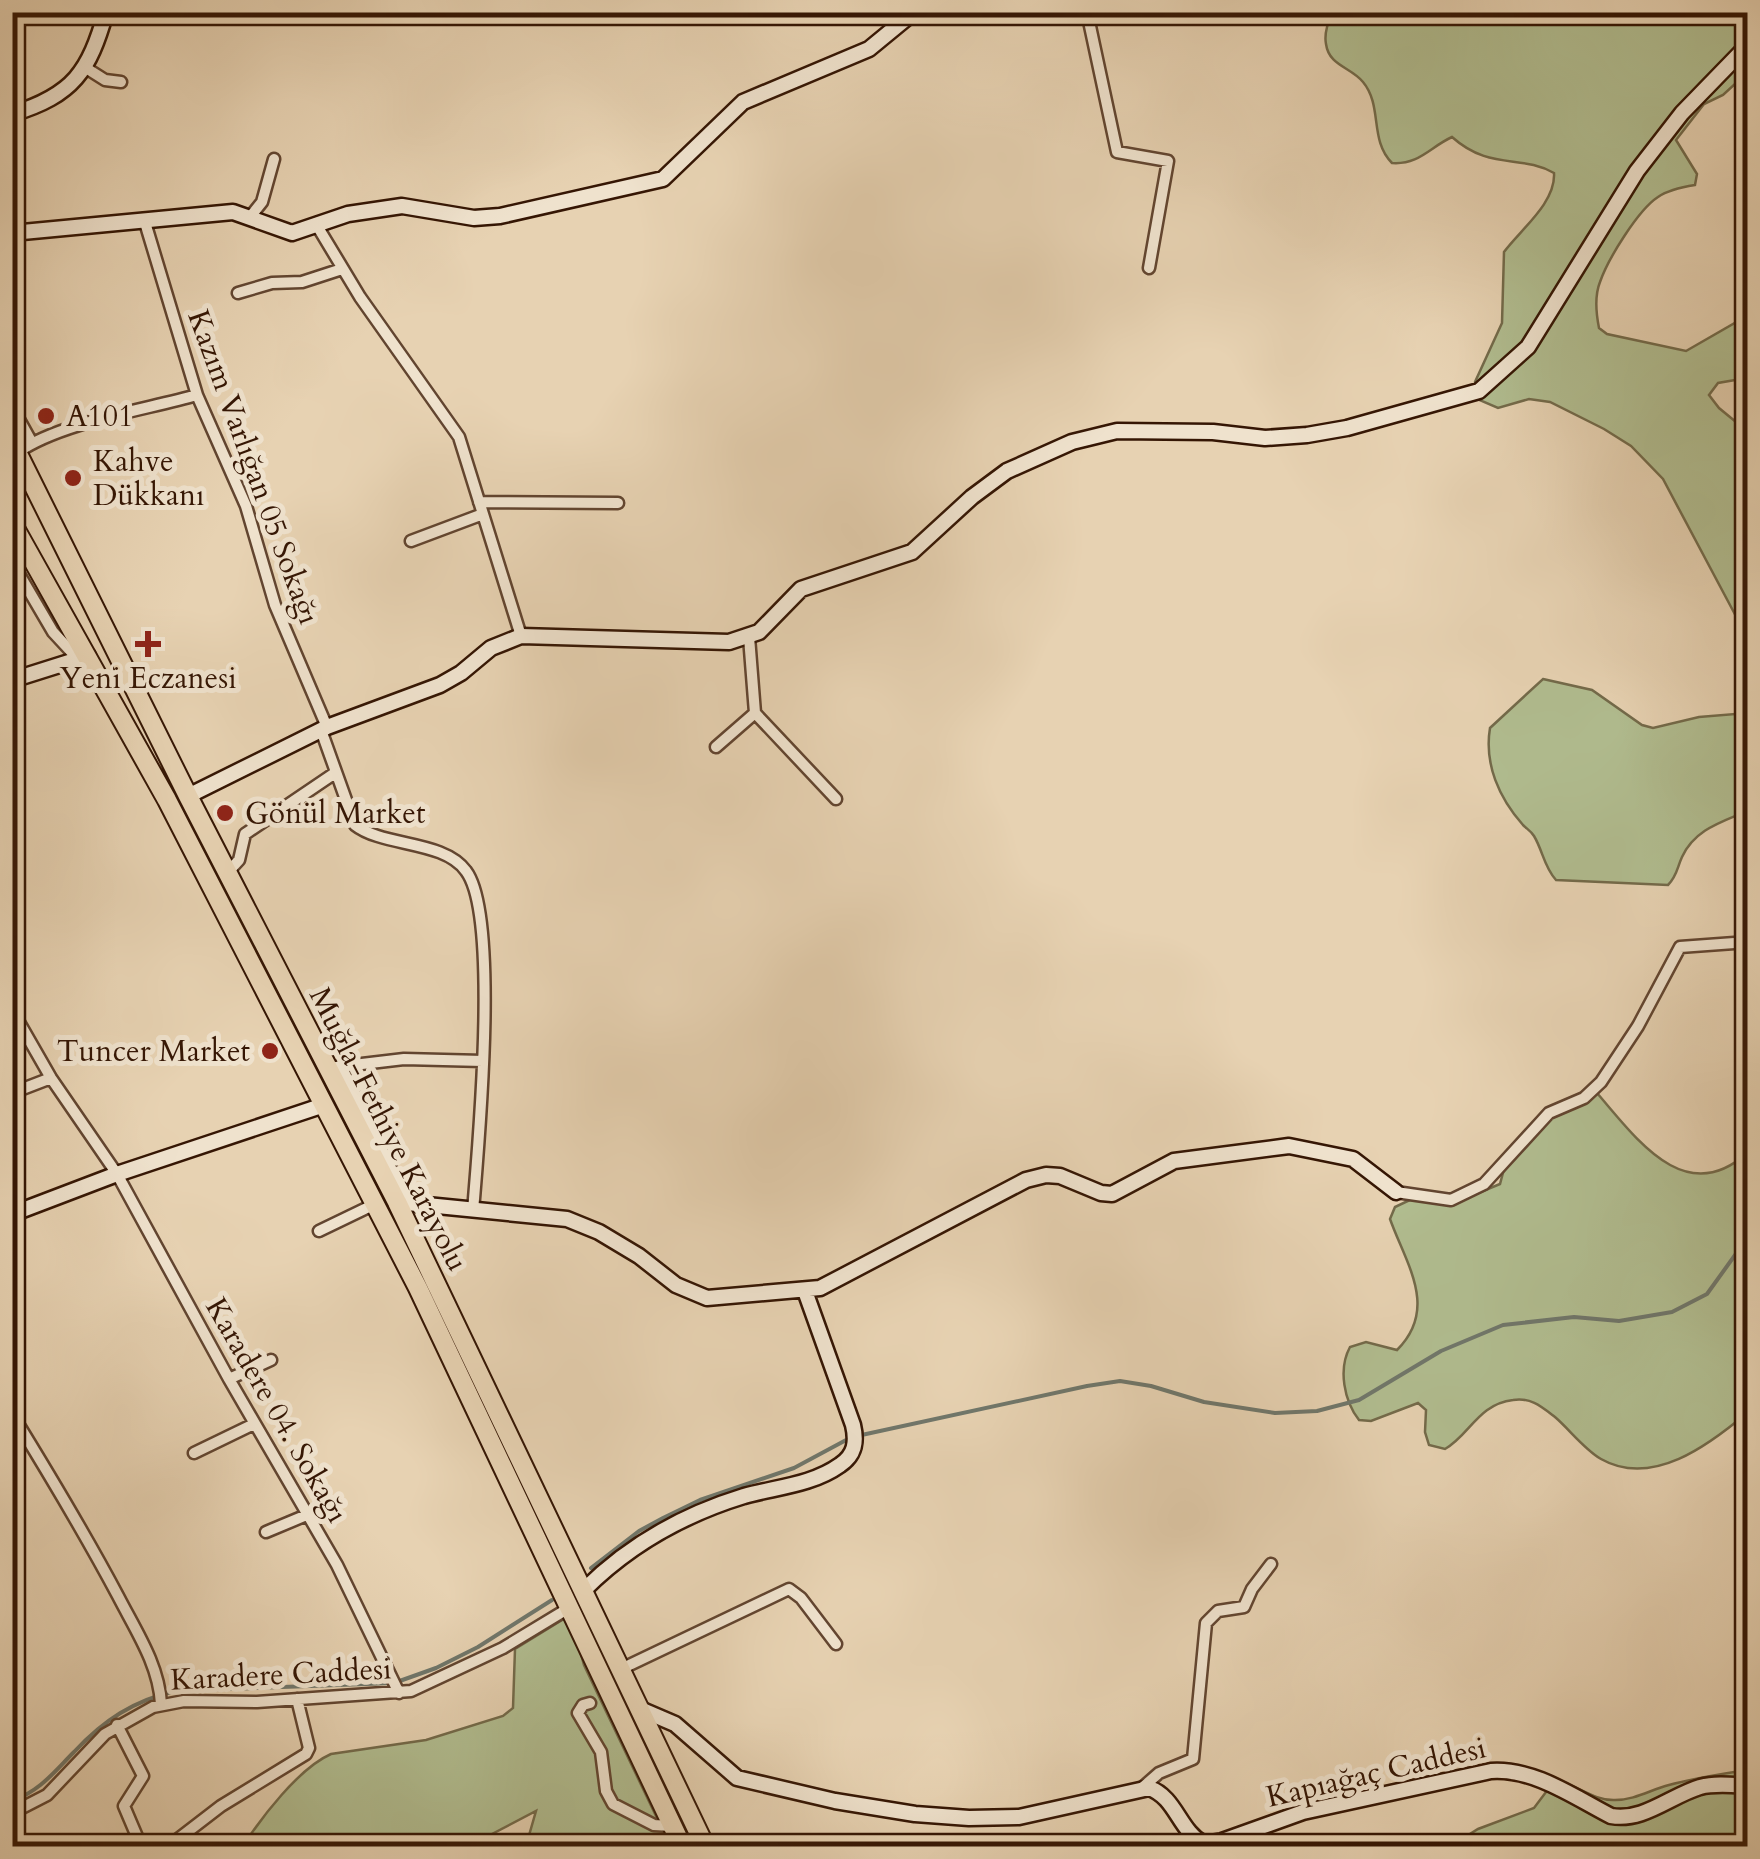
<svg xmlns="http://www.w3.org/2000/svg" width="1760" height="1859" viewBox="0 0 1760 1859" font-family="Cardo,serif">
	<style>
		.green { fill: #b1bd90; stroke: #736a4a; stroke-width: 2.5 }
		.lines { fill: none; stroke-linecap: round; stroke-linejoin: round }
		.stream { stroke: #70776b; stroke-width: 4 }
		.street-casing { stroke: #624530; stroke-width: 15 }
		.secondary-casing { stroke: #351604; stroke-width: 19 }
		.highway-casing { stroke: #351604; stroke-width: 22 }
		.street { stroke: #efe2cd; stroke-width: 10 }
		.secondary { stroke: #efe2cd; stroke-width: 14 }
		.highway { stroke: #e7d2b2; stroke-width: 18 }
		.poi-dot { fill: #8f2418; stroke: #efe2cd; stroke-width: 4 }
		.labels { text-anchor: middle; stroke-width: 10; stroke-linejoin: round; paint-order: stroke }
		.poi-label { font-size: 30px; fill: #351604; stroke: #efe2cd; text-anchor: start }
		.street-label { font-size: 30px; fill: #351604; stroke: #efe2cd }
	</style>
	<rect width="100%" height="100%" fill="#e7d2b2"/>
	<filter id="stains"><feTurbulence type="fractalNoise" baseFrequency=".002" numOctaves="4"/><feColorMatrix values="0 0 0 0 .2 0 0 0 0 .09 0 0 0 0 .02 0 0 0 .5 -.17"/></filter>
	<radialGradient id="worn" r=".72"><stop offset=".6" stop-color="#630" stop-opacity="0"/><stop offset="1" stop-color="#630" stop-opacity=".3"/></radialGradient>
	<path class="green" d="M1332,13H1747V73L1723,95L1704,104L1676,140L1697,174L1695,185C1682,187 1668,190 1658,197C1638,210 1608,259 1600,282C1594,297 1596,313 1599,328L1607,334L1686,351L1747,316V378L1718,383L1709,395L1719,408L1747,431V637L1663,479L1631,446L1604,429L1550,402L1529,399L1498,408L1477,399L1475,382L1502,323L1504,252C1520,230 1556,203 1554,173C1521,154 1490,171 1452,137C1430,147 1419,165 1392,163C1369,140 1383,106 1363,82C1351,67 1329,66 1326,44C1324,34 1328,22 1332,13Z
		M1543,679L1592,690L1642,725L1653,728L1699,717L1747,713V811C1722,822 1695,829 1682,857C1677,868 1677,876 1668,885L1556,880C1544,867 1543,851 1534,836C1531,831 1527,829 1523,825C1499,798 1484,764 1490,728Z
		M1597,1093C1636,1138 1685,1209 1747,1153V1413C1709,1445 1652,1488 1601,1459C1584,1449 1570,1430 1555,1417C1542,1407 1531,1397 1513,1400C1478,1404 1469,1436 1445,1449L1429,1445L1425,1432L1426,1410L1418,1403L1371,1421L1359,1420C1344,1401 1338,1369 1350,1347L1366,1342L1397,1350C1439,1308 1406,1264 1390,1219L1395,1207L1414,1198L1464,1199L1500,1184L1508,1154L1543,1111Z
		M567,1617L575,1632L584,1665L666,1837L630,1846H526L536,1811L469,1846H243C261,1818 299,1768 331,1754L426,1740L503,1716L513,1708L515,1649Z
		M1747,1770V1846H1451L1478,1829L1534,1808L1555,1780C1576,1784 1593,1801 1615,1800C1635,1800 1650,1790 1669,1785C1695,1778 1721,1774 1747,1770Z"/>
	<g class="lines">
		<path class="stream" d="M857,1436L1087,1386L1120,1381L1151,1386L1204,1402L1275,1413L1317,1411L1359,1400L1441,1351L1503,1325L1574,1317L1619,1321L1672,1312L1707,1294L1748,1237
			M591,1568L639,1531L663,1518L700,1500L794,1468L848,1439
			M12,1801C40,1791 54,1772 74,1752C104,1720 133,1701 175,1691L394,1683L436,1668L478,1647L552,1600"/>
		<g class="street-casing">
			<path id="street" d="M1087,12L1117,152L1168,161L1149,268
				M86,68L105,80L121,82
				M250,217L262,202L274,159
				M144,219L197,395L246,506L275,605L327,727
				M316,224L360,297L459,437L521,636
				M238,293L272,283L302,282L342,269
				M12,407L32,443
				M18,452C62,422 144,410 197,395
				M479,502L618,503
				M411,541L483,514
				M12,562L53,632L78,659
				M749,637L755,713L836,799
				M321,730L355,825C383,847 444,840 466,871C500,916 478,1149 473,1211
				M716,747L755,713
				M227,873L239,860L245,834L335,773
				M12,1010L51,1078L117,1174L229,1379L337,1565L399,1693
				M341,1066L408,1203
				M328,1068L404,1059L483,1061
				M12,1093L51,1078
				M1396,1192L1451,1200L1484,1184L1549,1113L1584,1098L1601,1082L1638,1026L1680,947L1748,942
				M319,1231L375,1204
				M229,1379L271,1360
				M12,1414C49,1474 85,1534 118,1596C136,1631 159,1665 161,1704
				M194,1453L254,1424
				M266,1532L309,1514
				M621,1669L789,1589L801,1598L836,1644
				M590,1703L583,1705L578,1713L601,1752L606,1791L613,1804L654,1825L672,1826
				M117,1725L143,1776L124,1806L141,1846
				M1143,1787L1159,1773L1193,1759L1206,1623L1218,1611L1244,1607L1252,1589L1271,1564
				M12,1813L47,1795L105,1734L153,1707L184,1701L257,1702L411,1691L503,1648L569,1608
				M169,1846L221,1806L306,1754L309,1748L297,1699"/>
		</g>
		<g class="secondary-casing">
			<path id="secondary" d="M12,114C74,95 89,71 106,12
				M12,233L233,212L292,233L348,214L402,206L474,218L500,216L663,179L743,102L869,49L914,12
				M12,680L88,656
				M188,796L327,727L440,685L461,673L491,648L521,636L729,642L759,632L801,589L912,552L972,497L1007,471L1072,442L1117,431L1213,432L1265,438L1307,435L1347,428L1479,391L1528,347L1637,171L1682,113L1748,45
				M397,1202L567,1219L599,1232L639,1256L676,1285L707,1298L820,1288L1026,1180L1046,1175L1060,1176L1101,1193L1112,1194L1174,1161L1289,1146L1353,1159L1396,1192
				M12,1214L117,1174L324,1105
				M584,1590C629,1545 682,1515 744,1496C776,1487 812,1485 840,1465C855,1455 857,1442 853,1425L805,1291
				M640,1709L675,1724L737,1778L835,1801L915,1814L969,1818L1019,1817L1149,1788C1176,1797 1179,1831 1204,1844L1222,1841L1303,1812L1491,1771C1534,1768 1574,1797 1611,1816C1643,1822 1670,1796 1700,1787C1715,1783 1732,1785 1748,1786"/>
		</g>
		<g class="highway-casing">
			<path id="highway" d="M12,442L188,796L397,1202L705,1846
				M12,523L167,800L418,1288L682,1846"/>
		</g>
		<use href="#street" class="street"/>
		<use href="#secondary" class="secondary"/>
		<use href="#highway" class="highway"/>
	</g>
	<g class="poi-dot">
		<circle cx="46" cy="416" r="10"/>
		<circle cx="73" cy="478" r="10"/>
		<path d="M143 629h10v10h10v10h-10v10h-10v-10h-10v-10h10z"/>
		<circle cx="225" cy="813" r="10"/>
		<circle cx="270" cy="1051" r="10"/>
	</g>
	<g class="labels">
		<g class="poi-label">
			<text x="66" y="426">A101</text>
			<text x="93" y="471">Kahve<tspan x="93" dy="34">Dükkanı</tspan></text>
			<text x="148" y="688" text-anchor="middle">Yeni Eczanesi</text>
			<text x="245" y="823">Gönül Market</text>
			<text x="250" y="1061" text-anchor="end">Tuncer Market</text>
		</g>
		<g class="street-label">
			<text transform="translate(254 467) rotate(70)" y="10">Kazım Varlığan 05 Sokağı</text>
			<text transform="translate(389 1129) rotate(63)" y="10">Muğla-Fethiye Karayolu</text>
			<text transform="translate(277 1410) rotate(60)" y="10">Karadere 04. Sokağı</text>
			<text transform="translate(281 1674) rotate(-3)" y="10">Karadere Caddesi</text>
			<text transform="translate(1376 1772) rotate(-13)" y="10">Kapıağaç Caddesi</text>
		</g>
	</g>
	<rect width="1760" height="1859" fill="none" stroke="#e7d2b2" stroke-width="50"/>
	<rect x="15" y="15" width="1730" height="1829" fill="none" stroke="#351604" stroke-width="5"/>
	<rect x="25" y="25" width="1710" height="1809" fill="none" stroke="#351604" stroke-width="2.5"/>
	<rect width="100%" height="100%" filter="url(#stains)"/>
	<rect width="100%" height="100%" fill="url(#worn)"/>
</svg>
